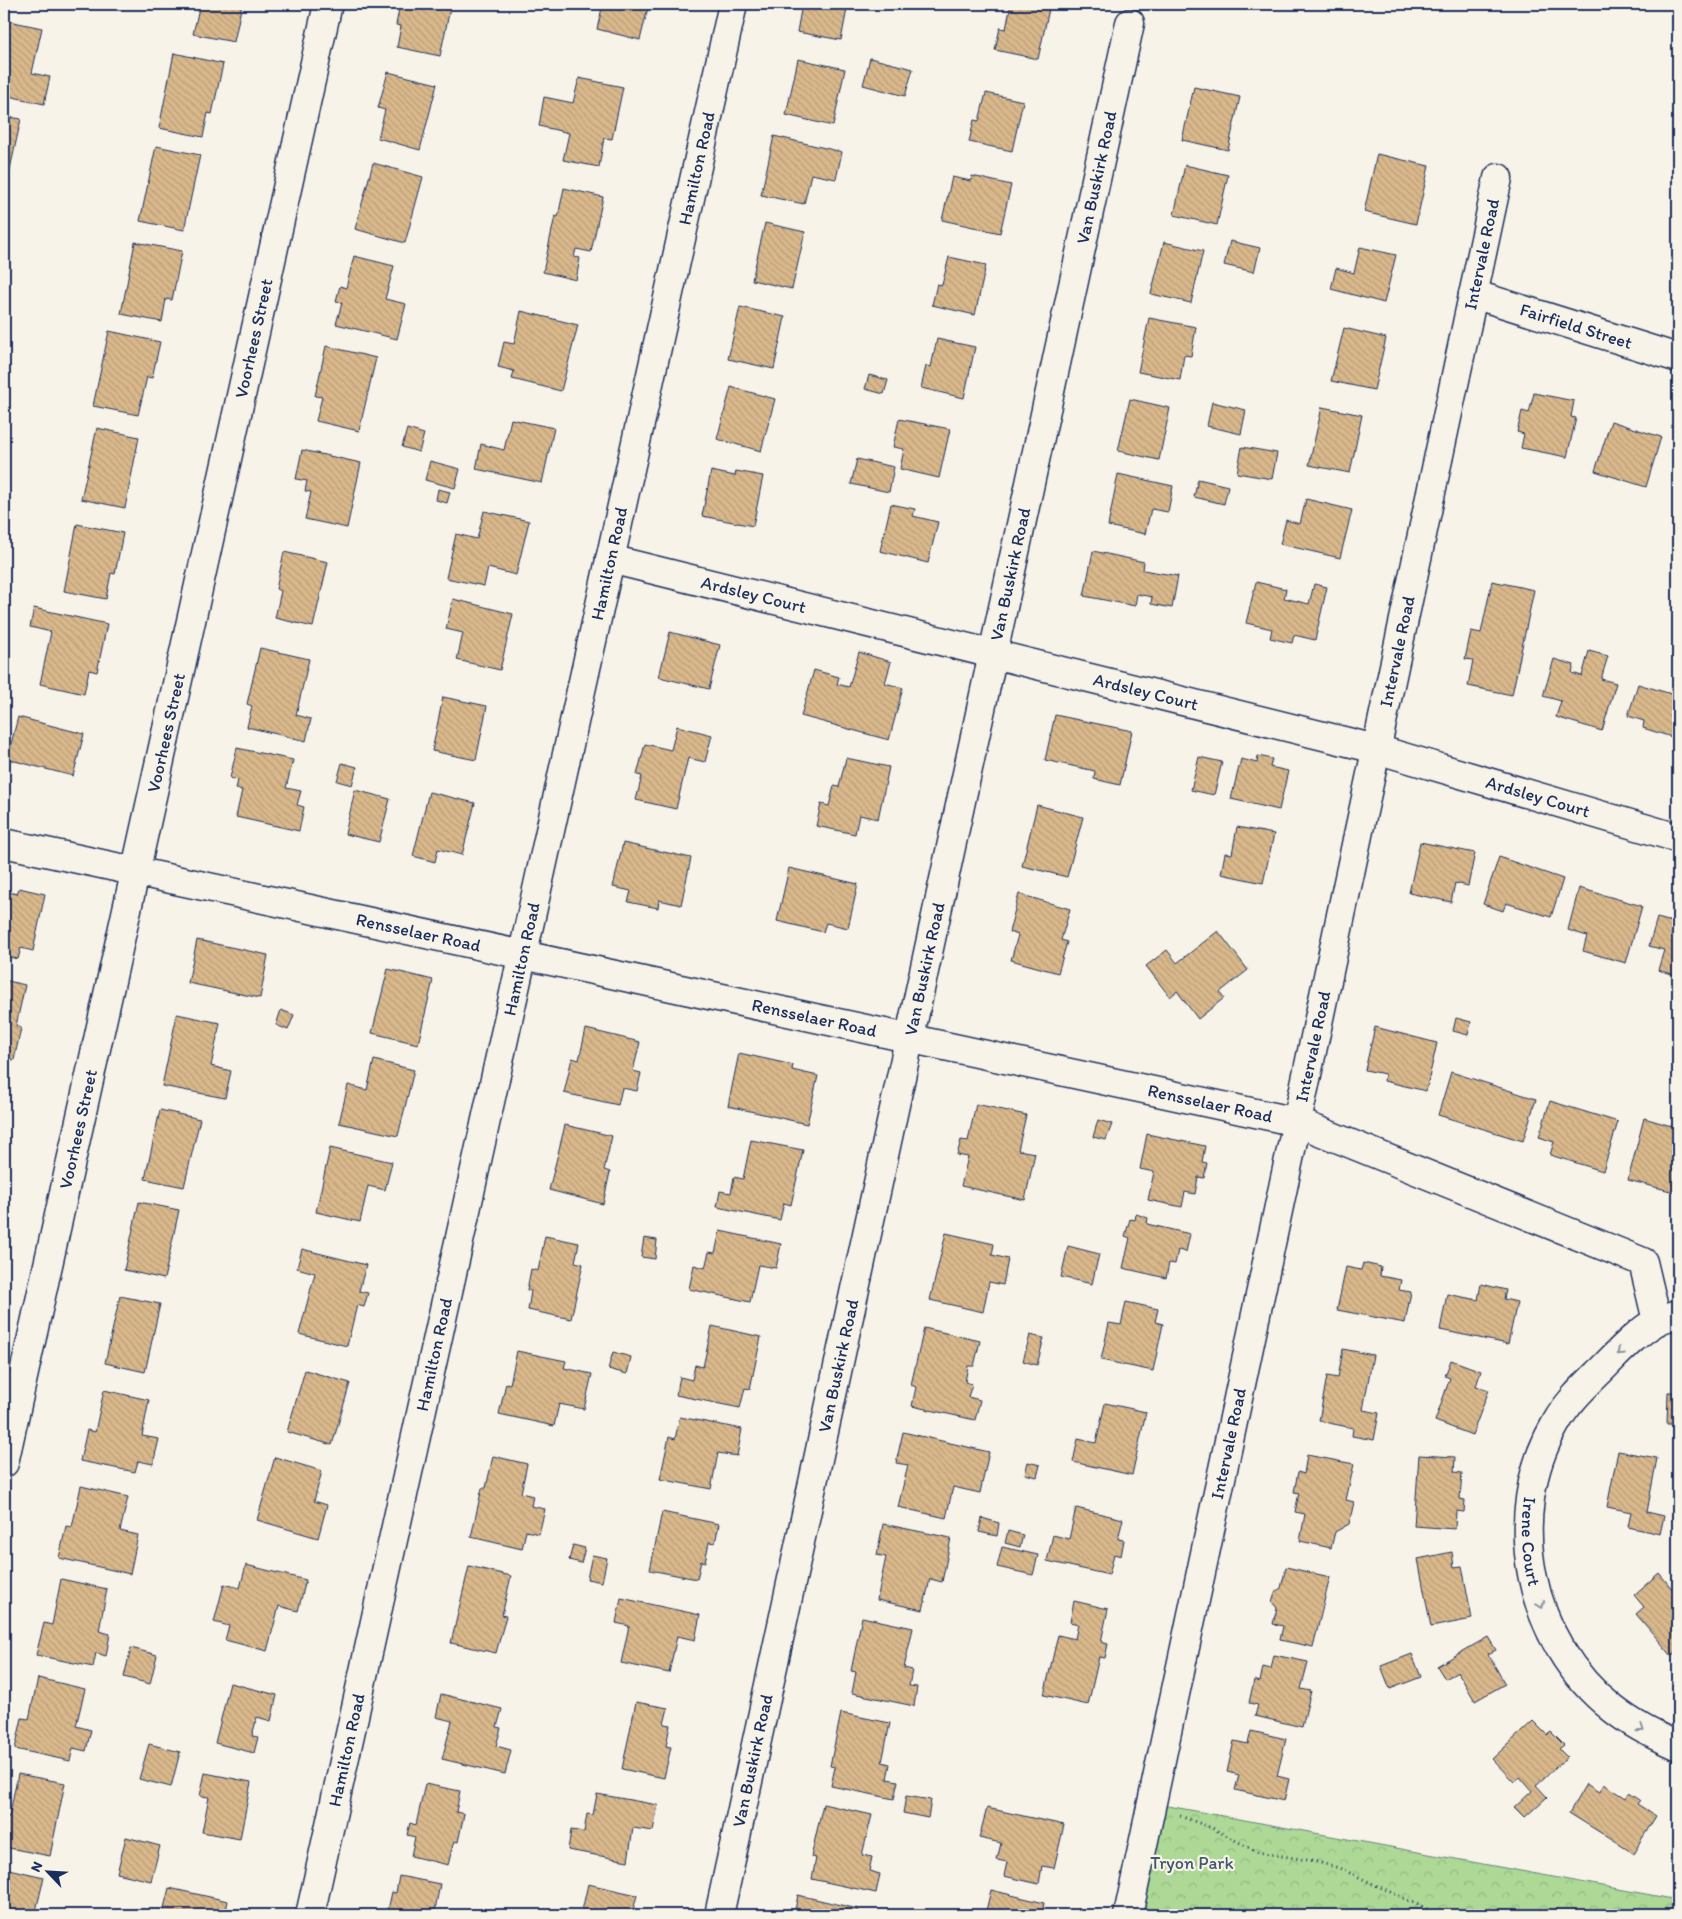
<svg xmlns="http://www.w3.org/2000/svg" width="1682" height="1919" viewBox="0 0 1682 1919" font-family="Itim,sans-serif">
	<style>
		.forest { fill: url(#forest-crowns); stroke: #64847a }
		.building { fill: url(#building-back-hatch); stroke: #1b2f5e }
		.lines { fill: none; stroke-linecap: round; stroke-linejoin: round }
		.minor-casing { stroke: #1b2f5e; stroke-width: 31 }
		.path { stroke: #1b2f5e; stroke-width: 3; stroke-dasharray: 1 4; stroke-linecap: butt }
		.minor { stroke: #f7f3e8; stroke-width: 28 }
		.oneway { stroke: #8991a3 }
		.labels { text-anchor: middle; stroke-width: 4.5; stroke-linejoin: round; paint-order: stroke }
		.street-label { font-size: 18px; fill: #1b2f5e; stroke: #f7f3e8 }
		.park-label { font-size: 18px; fill: #40596c; stroke: #f7f3e8 }
	</style>
	<defs>
		<pattern id="forest-crowns" width="20" height="18" patternUnits="userSpaceOnUse" patternTransform="scale(1.25)"><rect width="20" height="18" fill="#add896"/><path d="M2 6a3 3 0 1 1 6 0M12 15a3 3 0 1 1 6 0" fill="none" stroke="#94ba84"/></pattern>
		<pattern id="building-back-hatch" width="6" height="6" patternUnits="userSpaceOnUse" patternTransform="scale(1.25)"><rect width="6" height="6" fill="#d9b88b"/><path d="M-1 5l2 2M0 0l6 6M5-1l2 2" fill="none" stroke="#ba9e7a"/></pattern>
	</defs>
	<rect width="100%" height="100%" fill="#f7f3e8"/>
	<filter id="ink" filterUnits="userSpaceOnUse"><feTurbulence type="fractalNoise" baseFrequency=".02" numOctaves="2"/><feDisplacementMap in="SourceGraphic" scale="10" xChannelSelector="R" yChannelSelector="G"/><feConvolveMatrix kernelMatrix="1 2 1 2 8 2 1 2 1" color-interpolation-filters="sRGB"/></filter>
	<g filter="url(#ink)">
		<path class="forest" d="M1152,1803L1678,1900V1915H1128Z"/>
		<path class="building" d="M200,4H242L234,42L193,34Z
			M405,4H451L440,56L397,47L401,26L396,25L399,9L404,10Z
			M603,4H649L640,40L597,29Z
			M802,4H856L854,10L847,9L841,40L797,32Z
			M899,4H925L924,9Z
			M1011,4H1025L1049,9L1038,59L995,50L1000,28L1006,29Z
			M4,20L42,28L32,73L50,77L44,104L4,95Z
			M174,53L223,64L212,114L208,113L203,137L159,128Z
			M870,58L913,69L905,96L863,85Z
			M798,59L845,69L833,126L786,115Z
			M388,72L437,84L420,150L378,138L385,110L378,108Z
			M579,78L623,87L612,139L604,138L599,167L563,160L569,133L539,126L544,97L573,103Z
			M1194,87L1240,97L1228,150L1182,140Z
			M986,93L1023,101L1012,151L969,142L974,120L979,121Z
			M4,116L21,119L5,192H4Z
			M774,136L842,152L836,179L811,174L804,204L761,195Z
			M156,146L200,155L184,230L140,221Z
			M1377,154L1429,166L1416,224L1364,212Z
			M373,163L423,177L405,243L355,229Z
			M1185,165L1228,175L1217,225L1174,215Z
			M972,176L1011,185L1000,233L942,220L952,177L971,181Z
			M564,188L603,197L591,252L576,249L574,257L580,258L576,280L543,272L555,216L558,217Z
			M765,223L805,232L792,289L752,280Z
			M1230,241L1260,248L1254,272L1224,265Z
			M135,242L182,251L172,300L166,299L162,322L121,314Z
			M1164,242L1203,251L1191,303L1151,294Z
			M1360,247L1396,255L1384,303L1331,289L1336,268L1354,273Z
			M354,256L394,266L385,299L406,304L397,339L336,324L342,303L336,301L340,286L346,288Z
			M949,257L986,265L975,315L932,305L937,284L942,285Z
			M740,307L785,317L774,369L728,359Z
			M521,311L578,325L561,391L512,379L514,371L498,367L504,342L514,344Z
			M1149,318L1196,327L1191,356L1184,355L1180,380L1138,372Z
			M1344,328L1386,338L1374,390L1331,381Z
			M109,331L160,342L152,378L147,377L138,415L93,406Z
			M937,339L975,347L964,398L921,388L926,366L931,367Z
			M326,346L376,358L359,431L316,421L322,397L315,396Z
			M869,375L888,380L884,394L865,389Z
			M731,387L775,399L761,451L717,439Z
			M1534,393L1574,401L1571,417L1576,418L1567,457L1521,448L1524,434L1517,432L1522,411L1529,413Z
			M1130,399L1170,408L1159,460L1118,451Z
			M1212,402L1246,410L1241,434L1207,426Z
			M1322,407L1362,415L1350,473L1309,465Z
			M511,419L554,428L542,483L476,469L481,444L504,450Z
			M899,419L950,429L939,478L900,469L904,449L893,447Z
			M1611,421L1661,437L1646,487L1595,471Z
			M97,428L139,437L125,508L81,499Z
			M407,429L424,434L419,452L402,447Z
			M1242,447L1277,453L1272,479L1237,473Z
			M302,450L361,463L347,528L305,519L311,492L305,491L307,481L296,479Z
			M857,459L894,467L889,492L851,484Z
			M430,461L460,469L455,488L425,480Z
			M711,471L735,476L736,471L763,476L753,526L702,516Z
			M1118,474L1173,486L1168,512L1151,509L1145,534L1108,526Z
			M1678,474V489L1674,488Z
			M1198,479L1228,486L1224,504L1194,497Z
			M438,489L450,492L447,503L436,500Z
			M1306,499L1352,510L1340,558L1280,544L1286,520L1300,524Z
			M891,504L915,509L913,516L938,522L928,563L880,551Z
			M484,511L529,521L516,575L488,568L484,586L446,578L456,534L477,539Z
			M77,524L123,533L115,574L111,573L106,599L64,591Z
			M1093,551L1144,562L1143,570L1178,576L1172,608L1151,604L1152,597L1137,594L1135,606L1084,596Z
			M284,552L328,562L313,627L275,618L281,591L276,589Z
			M1492,581L1534,590L1512,695L1468,686L1473,660L1465,659L1471,631L1481,633Z
			M1256,582L1286,589L1284,598L1309,604L1314,584L1327,587L1315,640L1294,635L1292,643L1270,638L1272,629L1246,623Z
			M453,599L513,614L500,670L457,660L463,633L446,629Z
			M34,608L107,624L97,672L89,670L84,694L40,684L51,632L30,627Z
			M670,632L720,645L709,689L659,677Z
			M260,648L309,659L296,715L311,719L306,741L247,727L252,706L247,704Z
			M1589,651L1608,656L1601,679L1616,683L1602,731L1556,717L1561,701L1543,696L1554,659L1574,665L1572,673L1582,676Z
			M859,652L891,662L885,683L903,688L889,740L801,716L814,670L839,677L837,684L849,687Z
			M1638,684L1678,696V739L1643,728L1644,721L1628,716Z
			M443,697L487,706L476,760L432,751Z
			M1055,715L1132,731L1120,785L1094,779L1095,771L1045,760Z
			M18,717L84,734L73,776L7,759Z
			M677,726L712,735L705,762L688,758L676,809L636,800L642,776L637,775L645,744L671,750Z
			M237,748L293,760L286,788L301,791L297,805L304,807L299,831L236,817L242,790L236,789L238,780L230,778Z
			M1258,756L1272,759L1270,767L1288,771L1279,810L1231,799L1241,759L1257,763Z
			M1199,757L1222,762L1214,795L1191,790Z
			M846,758L889,767L878,819L859,815L855,834L816,826L821,804L829,806L834,786L839,787Z
			M342,763L357,767L352,785L337,781Z
			M355,790L390,799L379,842L345,834Z
			M429,792L475,803L462,855L438,849L435,862L413,856Z
			M1037,805L1083,817L1067,877L1022,866Z
			M1237,827L1274,834L1263,883L1221,874L1225,853L1232,854Z
			M1420,842L1475,853L1468,886L1455,883L1451,902L1409,893Z
			M623,843L691,858L681,905L659,900L658,908L628,902L631,891L613,887Z
			M1499,857L1563,879L1551,917L1506,903L1503,911L1483,904Z
			M789,868L858,884L848,928L826,923L823,932L777,921Z
			M19,888L45,894L33,951L21,948L18,959L4,956V891L17,894Z
			M1579,888L1642,906L1626,963L1583,951L1587,936L1568,930Z
			M1019,894L1070,909L1061,940L1067,942L1058,973L1011,960L1018,935L1009,932Z
			M1676,907L1678,908V976L1658,970L1664,950L1649,946L1657,918L1672,922Z
			M1218,931L1248,970L1220,992L1224,998L1198,1019L1177,991L1170,997L1146,966L1167,950L1177,963Z
			M197,940L268,955L260,998L188,983Z
			M388,969L433,980L418,1044L372,1033Z
			M4,980L25,985L16,1026L21,1028L14,1060L4,1058Z
			M281,1010L294,1015L288,1030L276,1025Z
			M177,1014L220,1023L211,1066L231,1071L225,1098L162,1086Z
			M1456,1018L1471,1022L1468,1035L1453,1031Z
			M1375,1027L1437,1043L1426,1091L1384,1081L1385,1074L1365,1070Z
			M586,1029L640,1042L633,1071L641,1073L637,1091L622,1088L618,1105L564,1093L572,1058L579,1060Z
			M739,1053L793,1065L792,1070L818,1076L807,1124L728,1106Z
			M374,1060L414,1070L398,1136L339,1123L348,1085L367,1090Z
			M1451,1072L1536,1099L1523,1141L1438,1115Z
			M1550,1101L1618,1122L1603,1171L1550,1155L1554,1142L1539,1137Z
			M976,1104L1026,1115L1018,1150L1035,1153L1025,1200L961,1186L968,1157L957,1155L961,1140L968,1141Z
			M160,1110L200,1119L184,1187L145,1179Z
			M1644,1118L1678,1128V1193L1628,1180Z
			M1098,1120L1112,1124L1106,1140L1093,1137Z
			M565,1125L612,1136L604,1170L610,1172L603,1204L549,1190Z
			M1147,1134L1205,1146L1202,1162L1207,1163L1204,1178L1198,1177L1195,1194L1185,1192L1182,1207L1148,1200L1154,1172L1140,1169Z
			M751,1140L803,1150L791,1205L784,1203L780,1220L717,1207L720,1191L731,1193L734,1177L743,1179Z
			M330,1148L392,1162L385,1190L368,1186L360,1222L316,1212Z
			M139,1202L179,1210L164,1279L124,1270Z
			M1136,1214L1148,1218L1147,1224L1190,1234L1186,1252L1178,1250L1175,1264L1169,1263L1166,1278L1123,1268L1130,1238L1125,1236L1130,1219L1135,1220Z
			M720,1231L781,1244L776,1268L758,1265L750,1302L689,1289L694,1265L705,1268L709,1252L715,1253Z
			M946,1233L994,1244L992,1255L1008,1259L1003,1285L989,1282L983,1312L930,1300Z
			M545,1236L579,1243L575,1262L583,1264L571,1319L528,1310L531,1291L527,1290L531,1269L538,1271Z
			M644,1238L657,1240L655,1259L641,1257Z
			M1068,1246L1099,1254L1092,1284L1061,1277Z
			M302,1249L366,1265L359,1291L368,1293L364,1307L357,1305L347,1346L299,1334L315,1273L297,1268Z
			M1363,1263L1381,1267L1380,1276L1401,1280L1399,1290L1411,1292L1405,1323L1337,1310L1346,1267L1361,1270Z
			M1481,1284L1506,1290L1504,1299L1517,1302L1508,1344L1440,1330L1447,1294L1478,1300Z
			M120,1296L160,1304L145,1372L105,1363Z
			M1126,1302L1158,1309L1155,1322L1163,1324L1153,1371L1101,1360L1109,1323L1121,1325Z
			M712,1326L761,1337L750,1389L745,1388L740,1408L676,1395L680,1377L692,1380L695,1365L703,1367Z
			M924,1328L980,1341L974,1366H968L965,1382L972,1384L968,1397L980,1400L975,1420L912,1406L916,1387L911,1385Z
			M1030,1335L1044,1338L1037,1365L1023,1361Z
			M1343,1349L1373,1355L1363,1410L1379,1413L1374,1440L1352,1436L1353,1428L1319,1421L1327,1376L1338,1378Z
			M517,1351L566,1361L564,1368L592,1374L584,1409L559,1404L554,1426L499,1414L506,1383L510,1384Z
			M613,1352L631,1357L627,1374L608,1369Z
			M1451,1360L1481,1371L1476,1386L1489,1390L1472,1435L1435,1421L1450,1378L1445,1376Z
			M305,1370L350,1383L332,1445L287,1432Z
			M104,1390L149,1400L142,1436L159,1439L153,1464L138,1461L135,1472L80,1461L87,1430L95,1432Z
			M1668,1392H1678V1424H1667Z
			M1105,1403L1146,1412L1132,1475L1073,1462L1078,1439L1096,1443Z
			M680,1417L742,1429L737,1456L718,1453L711,1489L660,1479L669,1437L675,1439Z
			M903,1432L989,1452L980,1493L953,1487L946,1518L898,1507L908,1465L896,1463Z
			M1618,1451L1657,1458L1647,1512L1664,1516L1660,1534L1628,1527L1631,1512L1607,1507Z
			M1307,1455L1354,1464L1346,1500L1354,1502L1349,1524L1335,1532L1331,1548L1300,1541L1305,1514L1295,1512L1299,1493L1294,1492L1298,1472L1304,1474Z
			M1419,1455L1455,1457L1454,1472L1462,1473L1460,1499L1465,1500L1464,1512L1456,1511L1455,1529L1414,1526Z
			M493,1456L527,1464L521,1493L533,1496L531,1506L545,1509L539,1534L526,1531L522,1549L471,1537L482,1488H486Z
			M275,1457L322,1471L314,1501L327,1505L318,1538L257,1520Z
			M1028,1462L1040,1465L1037,1477L1025,1474Z
			M81,1486L128,1497L120,1531L138,1535L130,1574L59,1558L66,1526L72,1527Z
			M1076,1508L1123,1519L1118,1539L1124,1540L1121,1556L1114,1554L1109,1575L1047,1561L1053,1535L1069,1539Z
			M662,1512L719,1524L715,1543L709,1542L705,1562L701,1561L697,1579L650,1570Z
			M982,1518L999,1523L997,1536L979,1532Z
			M883,1524L951,1538L942,1582L930,1579L923,1610L877,1600L886,1557L877,1555Z
			M1008,1531L1023,1535L1020,1547L1005,1543Z
			M573,1545L585,1548L581,1563L569,1560Z
			M1002,1547L1038,1555L1033,1575L997,1567Z
			M1452,1552L1454,1567L1462,1566L1472,1619L1431,1627L1418,1559Z
			M592,1555L607,1558L602,1582L587,1579Z
			M246,1565L306,1580L298,1611L279,1606L267,1651L225,1640L229,1626L214,1622L224,1584L240,1588Z
			M469,1566L511,1576L502,1615L506,1616L496,1653L451,1643Z
			M1286,1567L1330,1577L1313,1647L1280,1640L1283,1626L1273,1624L1277,1608L1272,1602L1275,1592L1281,1588Z
			M1659,1573L1678,1596V1651L1672,1656L1636,1614L1644,1607L1634,1595Z
			M61,1579L107,1589L99,1631L110,1634L106,1656L96,1653L93,1667L36,1655L44,1623L52,1625Z
			M621,1598L700,1615L695,1640L677,1636L669,1673L621,1663L629,1626L616,1623Z
			M1074,1601L1108,1609L1101,1642L1108,1644L1105,1658L1099,1657L1088,1705L1044,1695L1058,1635L1075,1639L1078,1624L1070,1622Z
			M862,1617L913,1628L904,1668L912,1670L909,1686L917,1687L914,1706L852,1693L856,1672L851,1671Z
			M1488,1637L1496,1650L1488,1654L1505,1684L1475,1701L1458,1672L1445,1679L1437,1666Z
			M131,1648L157,1655L150,1684L124,1677Z
			M1412,1654L1421,1677L1390,1689L1381,1666Z
			M1274,1655L1308,1662L1301,1689L1311,1691L1302,1727L1255,1716L1258,1705L1249,1703L1254,1680L1260,1682L1263,1667L1271,1669Z
			M38,1678L85,1689L76,1726L91,1730L86,1751L73,1748L70,1761L15,1749L22,1718L29,1719Z
			M230,1683L277,1695L271,1721L257,1717L252,1736L258,1737L254,1753L215,1743Z
			M441,1694L502,1709L497,1727L501,1728L496,1746L511,1750L505,1774L442,1759L452,1721L436,1717Z
			M636,1702L668,1708L664,1724L670,1725L666,1746L671,1747L664,1778L622,1769Z
			M841,1713L890,1723L882,1762L890,1764L887,1779L898,1781L894,1799L831,1786L835,1767L830,1766Z
			M1533,1721L1547,1735L1551,1732L1564,1745L1559,1749L1567,1757L1536,1785L1547,1797L1524,1818L1514,1808L1532,1791L1520,1777L1514,1782L1492,1759Z
			M1251,1731L1286,1739L1277,1776L1289,1779L1284,1801L1235,1790L1239,1775L1227,1772L1234,1741L1248,1744Z
			M149,1744L180,1752L171,1787L139,1779Z
			M205,1773L251,1782L240,1839L202,1832L209,1797L200,1796Z
			M18,1774L65,1783L50,1856L4,1847V1815L9,1817Z
			M425,1784L460,1791L456,1812L464,1814L458,1842L454,1841L448,1865L411,1856L415,1837L407,1835L410,1823L416,1825Z
			M1586,1784L1600,1792L1604,1784L1626,1798L1629,1793L1640,1800L1637,1804L1656,1816L1633,1853L1569,1813Z
			M597,1794L658,1805L653,1831L633,1828L628,1861L568,1850L571,1830L584,1832L587,1814L593,1815Z
			M906,1796L931,1800L928,1818L903,1813Z
			M823,1804L872,1815L862,1855L872,1857L869,1871L880,1874L876,1893L812,1879L816,1858L811,1857Z
			M987,1808L1064,1825L1054,1868L1042,1866L1039,1884L1004,1876L1007,1862L997,1860L1001,1843L979,1838Z
			M126,1837L160,1846L151,1881L117,1873Z
			M1678,1844V1867L1673,1866Z
			M4,1868L44,1877L35,1915H4Z
			M399,1876L440,1884L434,1915H387L392,1892L396,1893Z
			M588,1884L637,1895L632,1915H581Z
			M169,1888L228,1901L225,1915H176L163,1912Z
			M991,1890L1044,1903L1042,1915H985Z
			M798,1895L858,1909L857,1915H794Z"/>
		<g class="lines">
			<g class="minor-casing">
				<g id="minor">
					<path id="s1" d="M1473,294L1678,358"/>
					<path id="s2" d="M610,559L1376,749L1678,838"/>
					<path id="s3" d="M4,843L1297,1122L1643,1262L1657,1321"/>
					<path id="s4" d="M1678,1314C1671,1316 1663,1318 1657,1321C1636,1333 1617,1354 1600,1371C1584,1387 1567,1403 1556,1423C1502,1515 1528,1643 1613,1709C1633,1725 1655,1736 1678,1746"/>
					<path id="s5" d="M4,1463L328,4"/>
					<path id="s6" d="M310,1915L733,4"/>
					<path id="s7" d="M719,1915L1130,23"/>
					<path id="s8" d="M1128,1915L1498,178"/>
				</g>
			</g>
			<path class="path" d="M1180,1816L1212,1828L1257,1852L1313,1861L1339,1868L1440,1915"/>
			<use href="#minor" class="minor"/>
		</g>
		<defs><path id="oneway-chevron" d="M-2-3.5L2.5 0L-2 3.5" fill="none" stroke-width="1.6" stroke-linecap="round" stroke-linejoin="round" transform="scale(1.25)"/></defs>
		<g class="oneway">
			<use href="#oneway-chevron" transform="translate(1620 1352) rotate(137)"/>
			<use href="#oneway-chevron" transform="translate(1541 1605) rotate(69)"/>
			<use href="#oneway-chevron" transform="translate(1641 1729) rotate(34)"/>
		</g>
	</g>
	<g class="labels">
		<g class="street-label">
			<text dy="6" stroke="none"><textPath href="#s6" startOffset="1789">Hamilton Road</textPath></text>
			<text dy="6" stroke="none"><textPath href="#s7" startOffset="1778">Van Buskirk Road</textPath></text>
			<text dy="6" stroke="none"><textPath href="#s8" startOffset="1698">Intervale Road</textPath></text>
			<text dy="6" stroke="none"><textPath href="#s1" startOffset="108">Fairfield Street</textPath></text>
			<text dy="6" stroke="none"><textPath href="#s5" startOffset="1152">Voorhees Street</textPath></text>
			<text dy="6" stroke="none"><textPath href="#s6" startOffset="1384">Hamilton Road</textPath></text>
			<text dy="6" stroke="none"><textPath href="#s7" startOffset="1372">Van Buskirk Road</textPath></text>
			<text dy="6" stroke="none"><textPath href="#s2" startOffset="148">Ardsley Court</textPath></text>
			<text dy="6" stroke="none"><textPath href="#s8" startOffset="1292">Intervale Road</textPath></text>
			<text dy="6" stroke="none"><textPath href="#s2" startOffset="552">Ardsley Court</textPath></text>
			<text dy="6" stroke="none"><textPath href="#s5" startOffset="748">Voorhees Street</textPath></text>
			<text dy="6" stroke="none"><textPath href="#s2" startOffset="958">Ardsley Court</textPath></text>
			<text dy="6" stroke="none"><textPath href="#s3" startOffset="424">Rensselaer Road</textPath></text>
			<text dy="6" stroke="none"><textPath href="#s6" startOffset="979">Hamilton Road</textPath></text>
			<text dy="6" stroke="none"><textPath href="#s7" startOffset="968">Van Buskirk Road</textPath></text>
			<text dy="6" stroke="none"><textPath href="#s3" startOffset="829">Rensselaer Road</textPath></text>
			<text dy="6" stroke="none"><textPath href="#s8" startOffset="888">Intervale Road</textPath></text>
			<text dy="6" stroke="none"><textPath href="#s3" startOffset="1234">Rensselaer Road</textPath></text>
			<text dy="6" stroke="none"><textPath href="#s5" startOffset="342">Voorhees Street</textPath></text>
			<text dy="6" stroke="none"><textPath href="#s6" startOffset="574">Hamilton Road</textPath></text>
			<text dy="6" stroke="none"><textPath href="#s7" startOffset="562">Van Buskirk Road</textPath></text>
			<text dy="6" stroke="none"><textPath href="#s8" startOffset="482">Intervale Road</textPath></text>
			<text dy="6" stroke="none"><textPath href="#s4" startOffset="290">Irene Court</textPath></text>
			<text dy="6" stroke="none"><textPath href="#s6" startOffset="169">Hamilton Road</textPath></text>
			<text dy="6" stroke="none"><textPath href="#s7" startOffset="158">Van Buskirk Road</textPath></text>
		</g>
		<g class="park-label">
			<text x="1192" y="1869">Tryon Park</text>
		</g>
	</g>
	<rect width="1682" height="1919" fill="none" stroke="#f7f3e8" stroke-width="20"/>
	<rect x="10" y="10" width="1662" height="1899" fill="none" stroke="#1b2f5e" stroke-width="2" filter="url(#ink)"/>
	<g transform="translate(48 1872) rotate(295)" stroke="#f7f3e8" stroke-width="4" paint-order="stroke">
	<path d="M0-4L9 19L0 12L-9 19Z" fill="#1b2f5e"/>
	<text y="-8" font-size="14" font-weight="bold" text-anchor="middle" fill="#1b2f5e">N</text>
	</g>
</svg>
